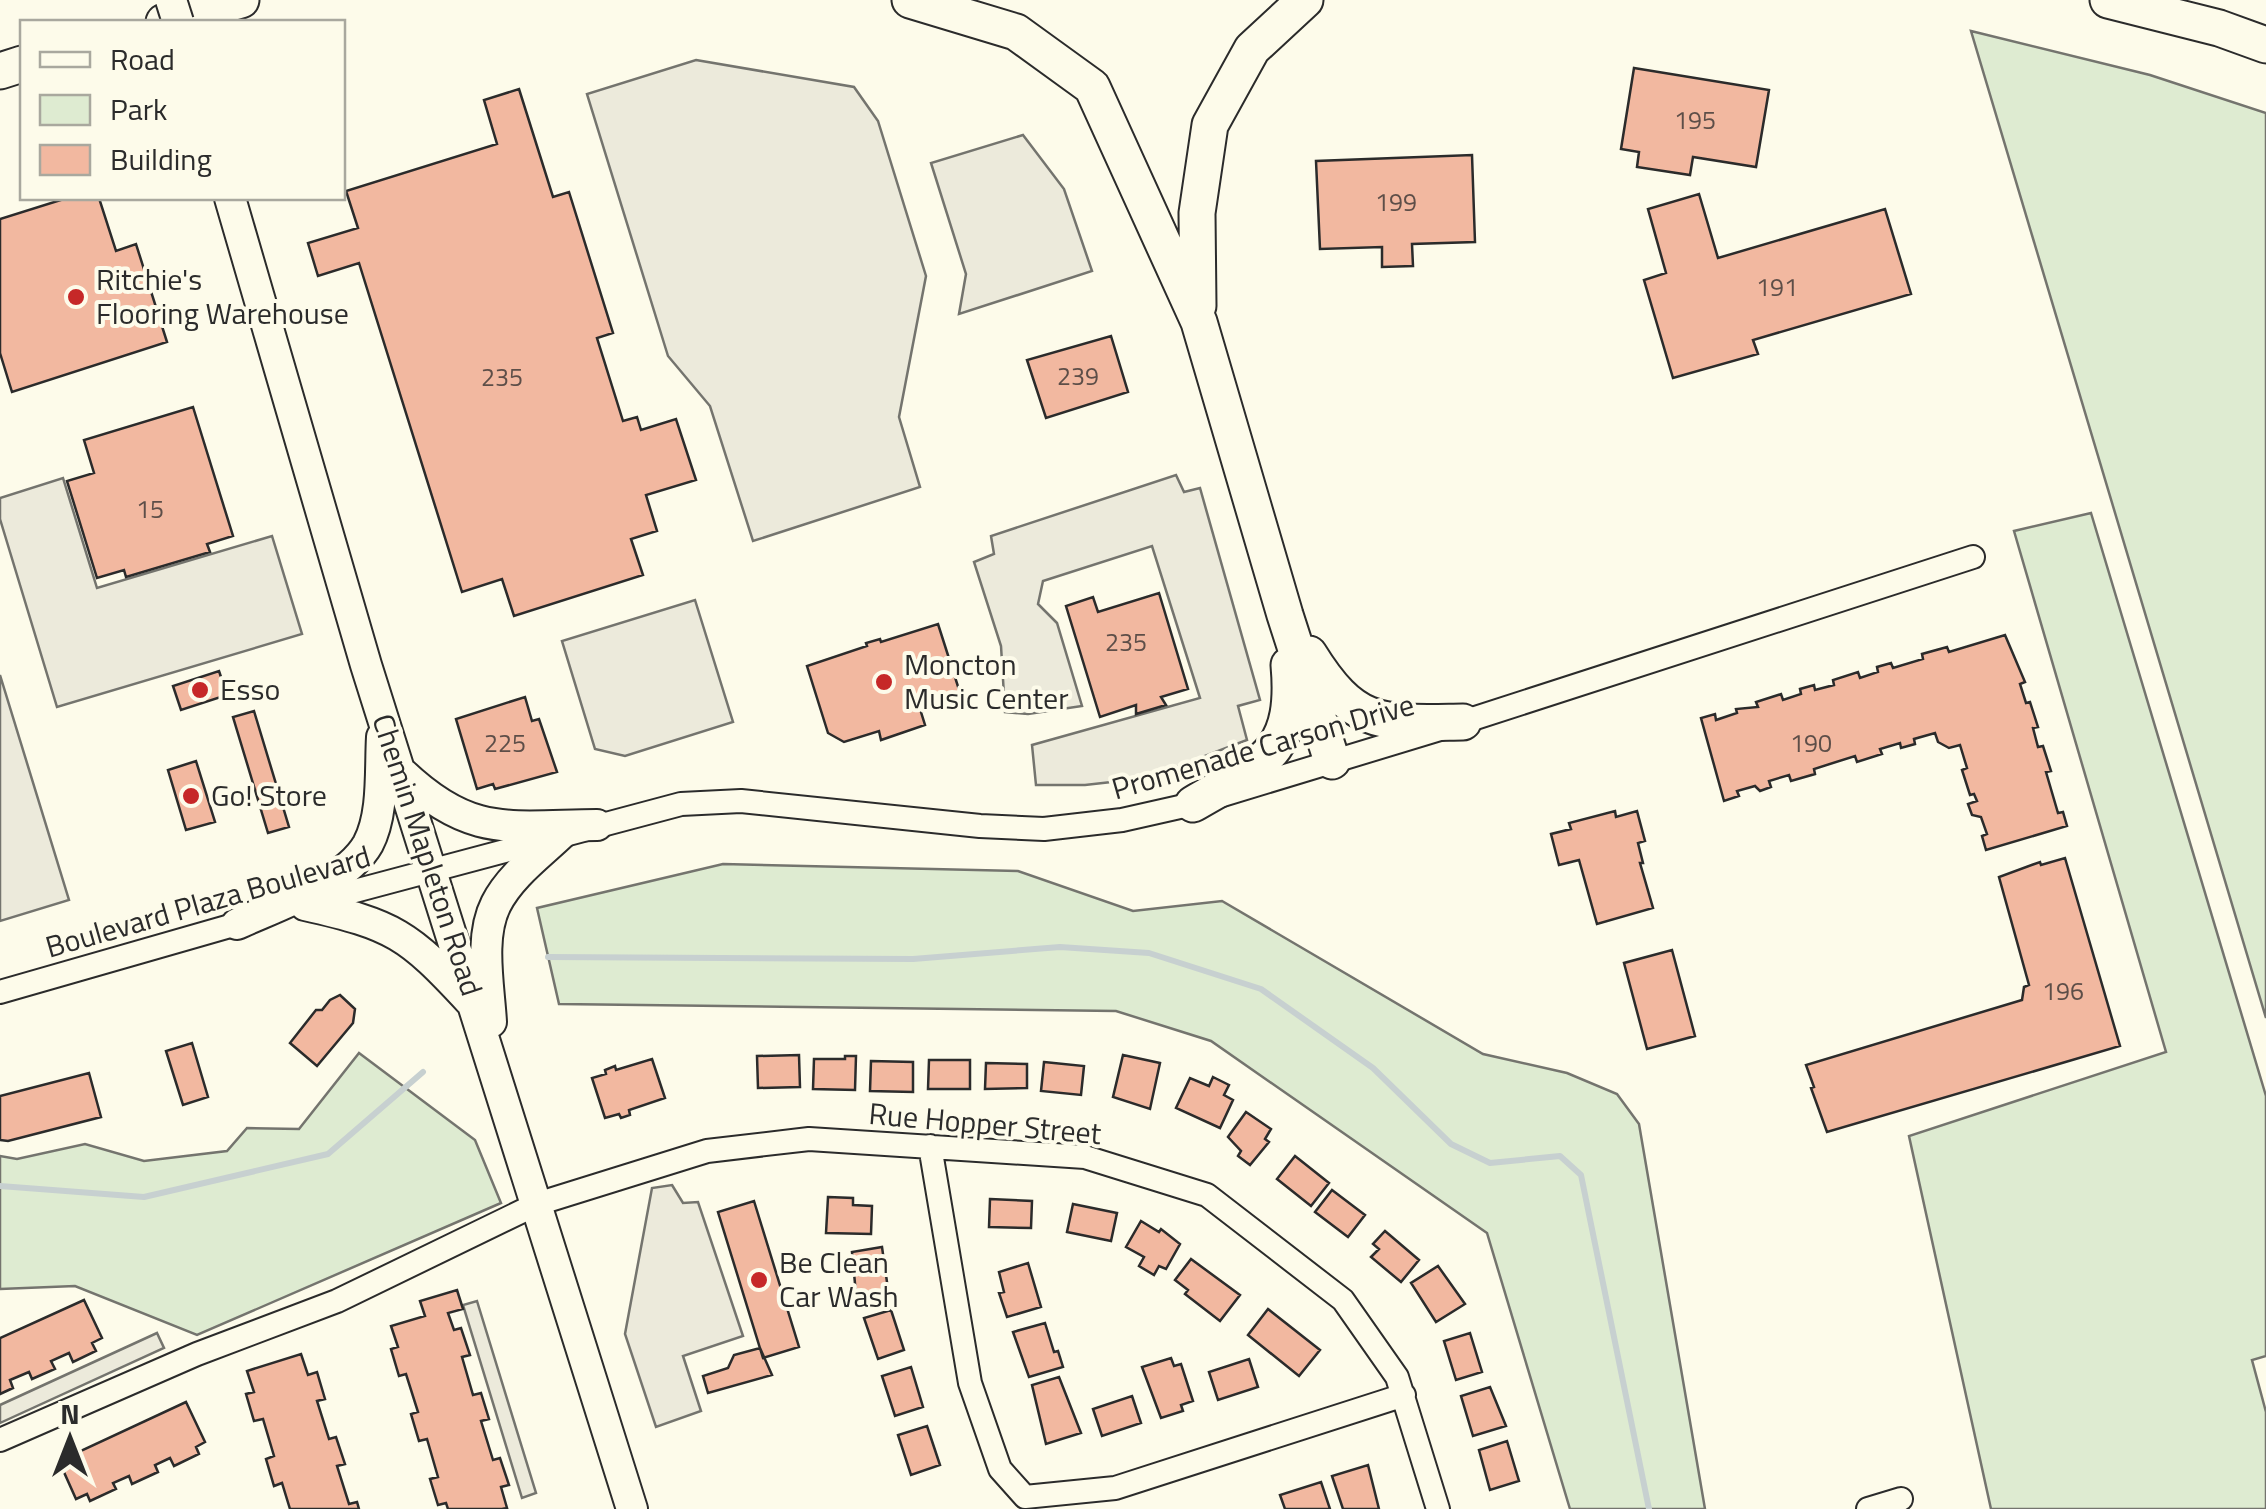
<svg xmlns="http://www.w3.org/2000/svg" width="2266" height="1509" viewBox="0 0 2266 1509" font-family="'Titillium Web',sans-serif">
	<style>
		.green { fill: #deebd1; stroke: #74746e; stroke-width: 2.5 }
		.parking { fill: #eceadb; stroke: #74746e; stroke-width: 2.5 }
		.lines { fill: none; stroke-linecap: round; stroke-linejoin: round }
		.stream { stroke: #c7d0d0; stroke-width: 6 }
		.building { fill: #f2b8a0; stroke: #2b2b2b; stroke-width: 2.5 }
		.minor-casing { stroke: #2b2b2b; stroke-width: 26 }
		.major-casing { stroke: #2b2b2b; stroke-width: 34 }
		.highway-casing { stroke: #2b2b2b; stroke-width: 39 }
		.minor { stroke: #fdfbea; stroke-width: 22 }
		.major { stroke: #fdfbea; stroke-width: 30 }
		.highway { stroke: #fdfbea; stroke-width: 35 }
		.major-bridge-casing { stroke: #2b2b2b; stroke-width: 34; stroke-linecap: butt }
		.major-bridge { stroke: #fdfbea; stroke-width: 30 }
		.poi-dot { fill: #c62828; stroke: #fdfbea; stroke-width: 4 }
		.labels { text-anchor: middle; stroke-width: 8; stroke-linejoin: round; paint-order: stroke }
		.number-label { font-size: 25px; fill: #5d4e48 }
		.poi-label { font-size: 30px; fill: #2b2b2b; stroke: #fdfbea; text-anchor: start }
		.street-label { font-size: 30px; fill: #2b2b2b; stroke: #fdfbea }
	</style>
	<rect width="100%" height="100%" fill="#fdfbea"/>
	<path class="green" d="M1971,31L2150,75L2266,113V1018Z
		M2091,513L2266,1096V1356L2252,1360L2266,1412V1509H1991L1909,1136L2166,1052L2014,531Z
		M723,864L1018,871L1133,911L1222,901L1483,1054L1567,1073L1617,1094L1639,1124L1705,1509H1570L1487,1233L1211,1041L1116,1011L559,1004L537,908Z
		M359,1053L475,1140L501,1203L197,1335L75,1286L0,1289V1156L17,1159L85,1144L144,1161L227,1151L247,1128L299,1129Z"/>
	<path class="parking" d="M696,60L854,87L878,121L926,276L899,417L920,487L753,541L710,406L668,356L587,94Z
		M1023,135L1064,189L1092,271L959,314L966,274L931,163Z
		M1176,475L1184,492L1200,488L1260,700L1238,706L1247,740L1147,778L1085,785H1036L1032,745L1200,698L1152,546L1043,581L1038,604L1057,623L1082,706L1028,714L1005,712L1001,646L974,562L994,554L991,536Z
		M63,478L97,588L272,536L302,634L57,707L0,519V498Z
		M695,600L733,722L625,756L595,749L562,641Z
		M0,675L69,900L0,921Z
		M672,1185L683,1203L698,1202L743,1336L683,1356L701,1411L656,1427L625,1334L652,1188Z
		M477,1301L536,1493L522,1498L463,1305Z
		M157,1333L164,1348L0,1423V1405Z"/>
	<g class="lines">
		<path class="stream" d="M548,957L913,959L1060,947L1149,953L1261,989L1373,1068L1451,1144L1490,1163L1560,1156L1581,1175L1649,1509
			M0,1186L144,1197L328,1154L423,1072"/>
	</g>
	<path class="building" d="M1634,68L1769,90L1756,167L1693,157L1690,175L1637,167L1639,152L1621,149Z
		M519,89L553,197L569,192L613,333L597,338L623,421L637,417L641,430L676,419L696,480L646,495L657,531L631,539L643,575L514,616L502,579L462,592L359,263L318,276L308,243L358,228L346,191L497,144L484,100Z
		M1472,155L1475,242L1412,244L1413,266L1382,267V247L1320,249L1316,161Z
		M1699,194L1718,258L1885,209L1911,294L1753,340L1758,354L1673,378L1644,280L1666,273L1648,209Z
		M67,198H99L116,251L136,244L167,342L12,392L0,353V219Z
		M1111,336L1128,392L1046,418L1027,360Z
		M193,407L233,536L207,544L210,552L126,577L124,570L97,578L67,481L94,473L84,440Z
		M1159,593L1188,689L1161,697L1166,705L1136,714V705L1100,717L1066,606L1093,597L1098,612Z
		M938,624L962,699L921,712L925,725L881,740L879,731L844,742L828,733L807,666L867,646L866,643L880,639L881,642Z
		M2005,635L2025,682L2020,684L2026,703L2030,702L2038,727L2033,728L2038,747L2043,746L2051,771L2046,772L2058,813L2063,812L2067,826L1986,850L1982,836L1987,834L1981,817L1972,815L1968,804L1977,801L1974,794L1970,795L1962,770L1967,768L1960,745L1949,748L1938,742L1935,733L1914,739L1915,744L1901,748L1900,743L1880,749L1882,754L1857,762L1855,756L1814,769L1815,774L1791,781L1789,775L1769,781L1771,787L1760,791L1755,786L1737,791L1739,796L1724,801L1701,718L1715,714L1716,720L1737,713L1736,709L1758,707L1756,702L1781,694L1783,700L1801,694L1800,689L1814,685L1815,690L1834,685L1833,680L1858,672L1860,678L1878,672L1877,667L1891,663L1893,668L1923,659L1922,654L1947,647L1949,652Z
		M219,671L227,695L181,710L173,686Z
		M525,697L532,721L539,719L557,772L495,789L493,784L477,789L456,719Z
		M254,711L289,827L268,833L233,717Z
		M196,761L215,822L186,830L168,770Z
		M1615,811L1616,817L1637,811L1645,841L1638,843L1643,863H1640L1653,908L1597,924L1579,860L1559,865L1551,834L1571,829L1569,823Z
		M2065,858L2120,1046L1827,1132L1811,1088L1814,1087L1806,1065L2022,1000L2024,987L2029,985L1999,877L2040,862L2041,865Z
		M1672,950L1695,1036L1647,1049L1624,963Z
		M340,995L355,1009L353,1023L317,1066L290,1043L316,1010H322L330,1000Z
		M192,1043L208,1097L183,1105L166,1051Z
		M799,1055L800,1087L758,1088L757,1056Z
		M1123,1055L1160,1063L1150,1109L1113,1097Z
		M845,1056H856L855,1090L813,1089L814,1059H845Z
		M652,1059L665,1098L629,1110L630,1115L621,1118L619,1114L605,1118L592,1078L606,1074L605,1070L615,1066L616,1070Z
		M929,1060H970V1089H928Z
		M871,1061L913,1062V1092L870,1091Z
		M1044,1062L1084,1066L1081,1095L1041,1091Z
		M986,1063L1027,1064V1088L985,1089Z
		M89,1073L101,1117L8,1141L0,1140V1096Z
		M1213,1077L1229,1085L1224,1095L1233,1100L1220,1128L1176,1108L1190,1078L1209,1086Z
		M1246,1112L1271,1129L1265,1139L1269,1142L1250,1165L1238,1156L1241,1151L1228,1137Z
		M1295,1156L1329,1183L1311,1206L1277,1179Z
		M1332,1190L1365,1215L1348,1237L1315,1212Z
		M828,1197L853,1198V1205L872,1206L871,1234L826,1233Z
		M990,1199L1032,1201L1031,1228L989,1227Z
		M754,1201L799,1347L763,1358L718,1212Z
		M1073,1204L1117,1213L1111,1241L1067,1232Z
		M1141,1221L1159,1232L1161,1229L1180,1244L1166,1269L1159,1266L1154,1275L1139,1266L1144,1257L1126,1247Z
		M1385,1231L1419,1260L1401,1282L1371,1257L1379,1249L1373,1244Z
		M882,1247L888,1289L856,1294L852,1252Z
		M1191,1259L1240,1295L1220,1321L1185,1294L1188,1290L1175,1280Z
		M1028,1263L1041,1307L1007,1317L999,1293L1004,1292L999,1272Z
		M1438,1266L1465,1304L1436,1322L1411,1283Z
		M457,1290L463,1309L448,1313L454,1330L461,1328L470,1355L462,1357L473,1395L481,1393L489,1419L481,1421L493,1460L500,1458L509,1485L501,1487L507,1508L502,1509H448L446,1503L438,1505L430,1479L438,1477L427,1439L419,1441L411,1414L418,1412L406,1374L399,1376L391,1349L398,1347L391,1326L425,1316L420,1301Z
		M84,1300L102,1338L92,1343L96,1351L73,1362L69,1353L51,1361L55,1369L32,1379L29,1372L10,1380L13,1388L0,1394V1338Z
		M1268,1309L1320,1350L1299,1376L1248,1335Z
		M891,1310L904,1350L878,1359L864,1318Z
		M1045,1323L1054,1352L1058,1351L1063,1367L1029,1377L1013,1332Z
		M1470,1333L1482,1372L1456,1380L1444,1341Z
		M760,1348L772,1375L708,1393L703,1376L728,1368L734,1355Z
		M301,1354L308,1375L317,1372L325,1399L317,1401L329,1439L336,1437L345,1464L337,1466L349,1504L357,1502L359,1509H290L282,1483L274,1486L266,1459L274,1456L263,1419L254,1421L246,1394L254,1392L247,1371Z
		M1171,1358L1174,1366L1181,1364L1193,1401L1181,1405L1183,1411L1161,1418L1142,1367Z
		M1249,1359L1258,1387L1218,1400L1209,1372Z
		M911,1367L923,1407L895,1416L882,1376Z
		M1059,1377L1081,1433L1046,1444L1032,1385Z
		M1490,1387L1506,1426L1473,1436L1461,1396Z
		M1132,1396L1141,1423L1102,1436L1093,1409Z
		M186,1402L205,1442L196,1447L199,1454L174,1466L170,1458L155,1465L158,1472L132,1484L129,1476L113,1483L116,1489L90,1501L87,1494L76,1499L59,1461Z
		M927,1426L940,1465L911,1475L898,1435Z
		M1507,1441L1519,1481L1490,1490L1479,1450Z
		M1368,1465L1379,1509H1343L1332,1476Z
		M1321,1482L1330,1509H1285L1280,1495Z"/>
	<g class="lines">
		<g class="minor-casing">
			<path id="minor" d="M306,904L681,804L741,801L980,826L1044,829L1122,820L1193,804L1463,722L1973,557
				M0,992L251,920
				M930,1146L970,1383L1000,1469L1025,1497L1115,1488L1404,1395
				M0,1440L197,1354L337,1301L537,1204L707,1151L809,1139L1085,1157L1207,1195L1343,1300L1397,1377L1438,1509
				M1868,1509L1901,1499"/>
		</g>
		<g class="major-casing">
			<path id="major" d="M230,198L366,665L632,1509
				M401,772C470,838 508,826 597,825
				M305,905C394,925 408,934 470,1001
				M237,924C276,906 346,883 368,844C384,814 380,770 382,737
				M491,1022C489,986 479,937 496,904C510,876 539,855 561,834"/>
		</g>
		<g class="highway-casing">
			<path id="highway" d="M910,0L1016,32L1092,87L1199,322L1285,615L1332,761
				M2108,0L2219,28L2266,45
				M164,22L241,0
				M0,71L22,64
				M1198,306L1197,213L1210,125L1252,49L1305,0
				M1309,654C1355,728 1381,723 1463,722
				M1193,804C1261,764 1297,755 1289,665"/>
		</g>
		<use href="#minor" class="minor"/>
		<use href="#major" class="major"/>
		<use href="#highway" class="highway"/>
		<g class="major-bridge-casing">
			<path id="major-bridge" d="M171,0L178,22"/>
		</g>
		<use href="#major-bridge" class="major-bridge"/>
	</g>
	<g class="poi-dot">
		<circle cx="76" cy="297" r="10"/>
		<circle cx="884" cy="682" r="10"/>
		<circle cx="200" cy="690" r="10"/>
		<circle cx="191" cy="796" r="10"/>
		<circle cx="759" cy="1280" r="10"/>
	</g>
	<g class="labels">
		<g class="number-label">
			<text x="1695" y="129">195</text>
			<text x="1396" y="211">199</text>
			<text x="1777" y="296">191</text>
			<text x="1078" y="385">239</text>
			<text x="502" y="386">235</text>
			<text x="150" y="518">15</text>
			<text x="1126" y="651">235</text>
			<text x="505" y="752">225</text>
			<text x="1811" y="752">190</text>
			<text x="2063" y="1000">196</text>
		</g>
		<g class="poi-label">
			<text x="96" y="290">Ritchie's<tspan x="96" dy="34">Flooring Warehouse</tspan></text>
			<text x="904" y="675">Moncton<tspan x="904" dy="34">Music Center</tspan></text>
			<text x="220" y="700">Esso</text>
			<text x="211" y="806">Go! Store</text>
			<text x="779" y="1273">Be Clean<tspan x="779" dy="34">Car Wash</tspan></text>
		</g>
		<g class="street-label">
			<text transform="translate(1263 747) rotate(-16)" y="10">Promenade Carson Drive</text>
			<text transform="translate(427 855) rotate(72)" y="10">Chemin Mapleton Road</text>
			<text transform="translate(208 902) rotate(-16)" y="10">Boulevard Plaza Boulevard</text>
			<text transform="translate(985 1124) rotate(5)" y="10">Rue Hopper Street</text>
		</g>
	</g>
	<rect x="20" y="20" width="325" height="180" fill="#fdfbea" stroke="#a9a89e" stroke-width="2.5"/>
	<rect x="40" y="52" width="50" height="15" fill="#fdfbea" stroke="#a9a89e" stroke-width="2.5"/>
	<text x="110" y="70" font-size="30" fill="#2b2b2b">Road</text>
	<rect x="40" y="95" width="50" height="30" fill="#deebd1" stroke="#a9a89e" stroke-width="2.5"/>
	<text x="110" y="120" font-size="30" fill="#2b2b2b">Park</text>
	<rect x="40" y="145" width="50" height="30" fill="#f2b8a0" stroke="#a9a89e" stroke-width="2.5"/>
	<text x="110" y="170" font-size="30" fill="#2b2b2b">Building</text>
	<g transform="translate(70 1439)" stroke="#fdfbea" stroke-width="8" paint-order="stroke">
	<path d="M0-8L18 38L0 25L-18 38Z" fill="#2b2b2b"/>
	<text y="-15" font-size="28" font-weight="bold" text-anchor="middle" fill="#2b2b2b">N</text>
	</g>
</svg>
